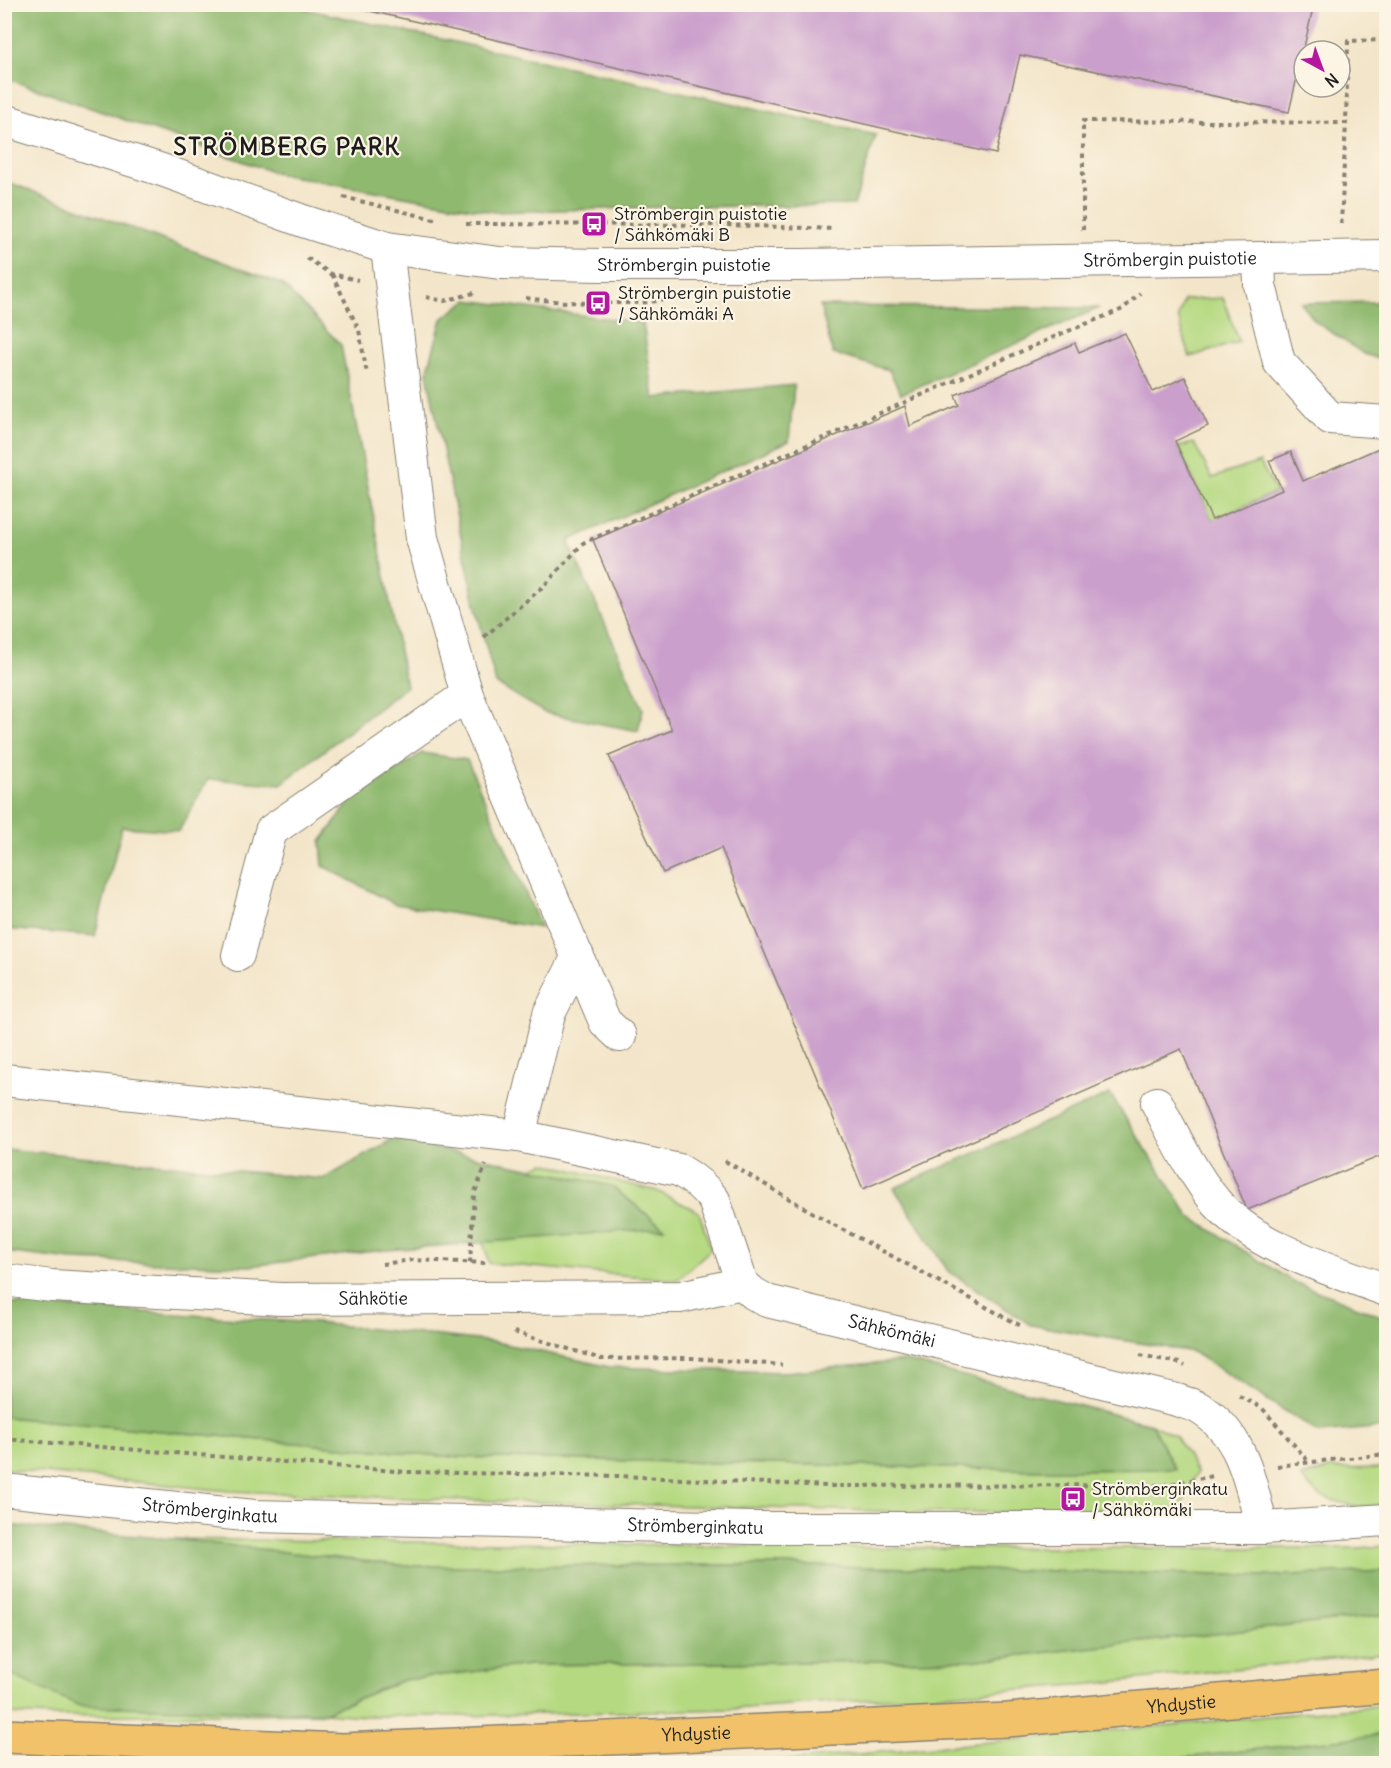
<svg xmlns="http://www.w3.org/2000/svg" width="1391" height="1768" viewBox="0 0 1391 1768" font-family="Delius,sans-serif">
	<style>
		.green { fill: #b5d981; stroke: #687a4e; stroke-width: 1.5 }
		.forest { fill: #90b96f; stroke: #566a46; stroke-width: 1.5 }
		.building { fill: #ca9fcc }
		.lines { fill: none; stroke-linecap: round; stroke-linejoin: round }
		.minor-casing { stroke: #888072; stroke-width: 34 }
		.highway-casing { stroke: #888072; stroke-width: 36 }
		.path { stroke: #888072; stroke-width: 4; stroke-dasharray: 4.5 4.5; stroke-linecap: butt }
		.minor { stroke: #fff; stroke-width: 32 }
		.highway { stroke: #f2c26a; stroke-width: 33 }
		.labels { text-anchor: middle; stroke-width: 4.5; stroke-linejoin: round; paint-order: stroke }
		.poi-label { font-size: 18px; fill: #1c1c1c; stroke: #fcf5e5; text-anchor: start }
		.street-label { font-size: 18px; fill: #1c1c1c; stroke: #fcf5e5 }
		.district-label { font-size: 24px; font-weight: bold; letter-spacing: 1.5px; fill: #1c1c1c; stroke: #fcf5e5 }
	</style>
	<rect width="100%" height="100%" fill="#fcf5e5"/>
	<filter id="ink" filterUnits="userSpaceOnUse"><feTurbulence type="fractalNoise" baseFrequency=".0167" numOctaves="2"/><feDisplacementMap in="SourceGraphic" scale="12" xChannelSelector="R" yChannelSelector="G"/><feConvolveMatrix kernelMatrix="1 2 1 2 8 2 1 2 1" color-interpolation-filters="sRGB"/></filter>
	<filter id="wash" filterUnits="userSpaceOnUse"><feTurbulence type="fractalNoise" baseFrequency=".008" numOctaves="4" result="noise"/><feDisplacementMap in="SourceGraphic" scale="24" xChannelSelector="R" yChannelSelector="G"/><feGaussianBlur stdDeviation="1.35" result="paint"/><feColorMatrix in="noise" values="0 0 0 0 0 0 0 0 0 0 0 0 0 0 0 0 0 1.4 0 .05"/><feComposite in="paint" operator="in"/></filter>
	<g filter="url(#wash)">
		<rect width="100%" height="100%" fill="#f3e5c9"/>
		<path class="green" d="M1223,298L1239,342L1190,357L1178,317L1184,300Z
			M1194,443L1212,478L1260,462L1276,492L1212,520L1178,447Z
			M544,1163L657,1191L699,1212L711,1249L677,1280L489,1263L483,1242L663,1227L611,1186L530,1169Z
			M4,1417L453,1457L1041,1470L1175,1469L1151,1424L1176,1436L1197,1472L1180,1509L948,1513L426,1499L229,1491L5,1469Z
			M1386,1468V1505L1356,1507L1319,1496L1301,1477L1331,1469Z
			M173,1539L904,1548H1356L1386,1546V1571L1267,1576L774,1565L407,1566Z
			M1386,1615V1653L1092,1684L732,1709L463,1716H368L323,1713L56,1716L5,1714V1667L13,1676L323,1713L403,1680L529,1665L977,1660Z
			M1386,1705V1734L1142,1763L676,1764L795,1760Z"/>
		<path class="forest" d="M5,4L287,5L876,135L854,205L668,207L494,212L279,174L5,78Z
			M5,181L282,284L341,345L406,687L281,784L208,779L179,831L122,827L95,936L5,929Z
			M467,300L643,323L654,398L794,385L789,441L568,541L643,709L638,731L545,713L496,684L475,604L427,373L442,319Z
			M1386,302V361L1364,354L1316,322L1301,303Z
			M820,306L1099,308L901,394L889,370L833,354Z
			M422,753L467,760L541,928L395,904L323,866L321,842L351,800Z
			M1110,1094L1190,1217L1294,1282L1386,1318V1427L1319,1433L1193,1352L1031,1325L948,1271L894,1188Z
			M393,1139L611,1186L664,1228L375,1251L249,1266L72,1260L5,1252V1149L324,1179Z
			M4,1303L316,1323L496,1342L610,1367L785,1372L906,1361L1151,1424L1175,1469L1041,1470L453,1457L5,1417Z
			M5,1525L173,1539L407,1566L774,1565L1267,1576L1386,1571V1615L977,1660L529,1665L403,1680L323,1713L80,1706L13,1676L5,1667Z
			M1386,1734V1763H1142Z"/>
		<g id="blocks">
			<path class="building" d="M339,4H1314L1289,112L1020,55L996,154Z
				M1125,333L1153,392L1185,377L1208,426L1175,441L1212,520L1282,490L1269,461L1291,452L1303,481L1386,445V1154L1247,1210L1181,1049L863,1189L721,848L663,873L609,756L672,730L593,540L905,406L910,426L959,405L955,395L1075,343L1079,352Z"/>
		</g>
	</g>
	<g filter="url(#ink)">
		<use href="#blocks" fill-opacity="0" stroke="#888072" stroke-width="1.5"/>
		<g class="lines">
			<g class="minor-casing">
				<g id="minor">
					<path id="s1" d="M4,120L162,170L303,221L387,248L500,263L600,265H801L1386,256"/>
					<path d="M387,248L422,538L467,695L605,1022L620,1036"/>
					<path d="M1259,258L1260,285L1279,362L1330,418L1386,422"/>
					<path d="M238,955L271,831L467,695"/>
					<path id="s2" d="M4,1080L519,1136L679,1170C693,1178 704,1186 714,1200L742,1283L753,1293L767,1301L1177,1400C1184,1403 1192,1404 1199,1408C1243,1434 1250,1482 1262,1528"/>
					<path d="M1157,1103C1175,1137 1192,1173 1216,1202C1257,1249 1330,1269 1386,1290"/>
					<path d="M519,1136L549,1014L578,956"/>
					<path id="s3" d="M4,1280L52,1286L281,1299L681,1297L742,1283"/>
					<path id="s4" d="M4,1490L254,1516L752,1528H1262L1386,1520"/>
				</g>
			</g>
			<g class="highway-casing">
				<g id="highway">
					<path id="s5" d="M4,1736L343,1750L1008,1720L1386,1686"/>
				</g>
			</g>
			<path class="path" d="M343,197L438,220
				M466,224L728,225L834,229
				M1341,224L1346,123
				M1083,230V121L1346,123L1348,41L1386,40
				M307,258L331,274L358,280
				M332,274L359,330L367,374
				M426,297L444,301L474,293
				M526,298C554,302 581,303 609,303C628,303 646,304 665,299
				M484,637L545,585L583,543L1061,334L1123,309L1140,293
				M725,1161L827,1221L1023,1327
				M470,1263L474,1194L486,1165
				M382,1264L412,1260L488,1263
				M514,1332L601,1359L692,1358L782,1365
				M1140,1355L1179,1363L1185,1366
				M1239,1396L1262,1408L1309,1462
				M4,1439L407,1472L620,1476L828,1486L1165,1485L1213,1476
				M1277,1466L1386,1454"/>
			<use href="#minor" class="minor"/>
			<use href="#highway" class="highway"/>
		</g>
	</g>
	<defs>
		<g id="bus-square" transform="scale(1.35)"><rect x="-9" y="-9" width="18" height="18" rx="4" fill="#b5179e" stroke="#fcf5e5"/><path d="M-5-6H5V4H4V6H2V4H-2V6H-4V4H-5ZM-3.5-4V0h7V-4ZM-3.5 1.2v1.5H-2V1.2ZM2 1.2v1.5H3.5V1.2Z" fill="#fff"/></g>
	</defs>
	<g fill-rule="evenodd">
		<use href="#bus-square" x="594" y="224"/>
		<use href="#bus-square" x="598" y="303"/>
		<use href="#bus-square" x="1073" y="1499"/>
	</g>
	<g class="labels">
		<g class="poi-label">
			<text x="614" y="220">Strömbergin puistotie<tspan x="614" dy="21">/ Sähkömäki B</tspan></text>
			<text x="618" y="299">Strömbergin puistotie<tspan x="618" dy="21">/ Sähkömäki A</tspan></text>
			<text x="1092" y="1495">Strömberginkatu<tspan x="1092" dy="21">/ Sähkömäki</tspan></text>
		</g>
		<g class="street-label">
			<text dy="6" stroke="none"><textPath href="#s1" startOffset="1188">Strömbergin puistotie</textPath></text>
			<text dy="6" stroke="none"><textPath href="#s1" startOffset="702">Strömbergin puistotie</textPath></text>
			<text dy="6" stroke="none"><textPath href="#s3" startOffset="370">Sähkötie</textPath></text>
			<text dy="6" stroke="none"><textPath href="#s2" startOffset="975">Sähkömäki</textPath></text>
			<text dy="6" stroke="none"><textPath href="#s4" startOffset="207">Strömberginkatu</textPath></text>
			<text dy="6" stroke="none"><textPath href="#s4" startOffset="693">Strömberginkatu</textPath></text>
			<text dy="6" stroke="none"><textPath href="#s5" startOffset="1179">Yhdystie</textPath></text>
			<text dy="6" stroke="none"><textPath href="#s5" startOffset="693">Yhdystie</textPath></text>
		</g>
		<g class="district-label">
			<text x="287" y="155">STRÖMBERG PARK</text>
		</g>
	</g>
	<rect width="1391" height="1768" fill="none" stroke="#fcf5e5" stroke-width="24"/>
	<g transform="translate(1322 69) rotate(139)"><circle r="28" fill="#fcf5e5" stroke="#a29e95" stroke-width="1.5"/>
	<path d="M0-4.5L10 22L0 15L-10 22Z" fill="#b5179e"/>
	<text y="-9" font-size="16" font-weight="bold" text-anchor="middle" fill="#1c1c1c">N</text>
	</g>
</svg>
